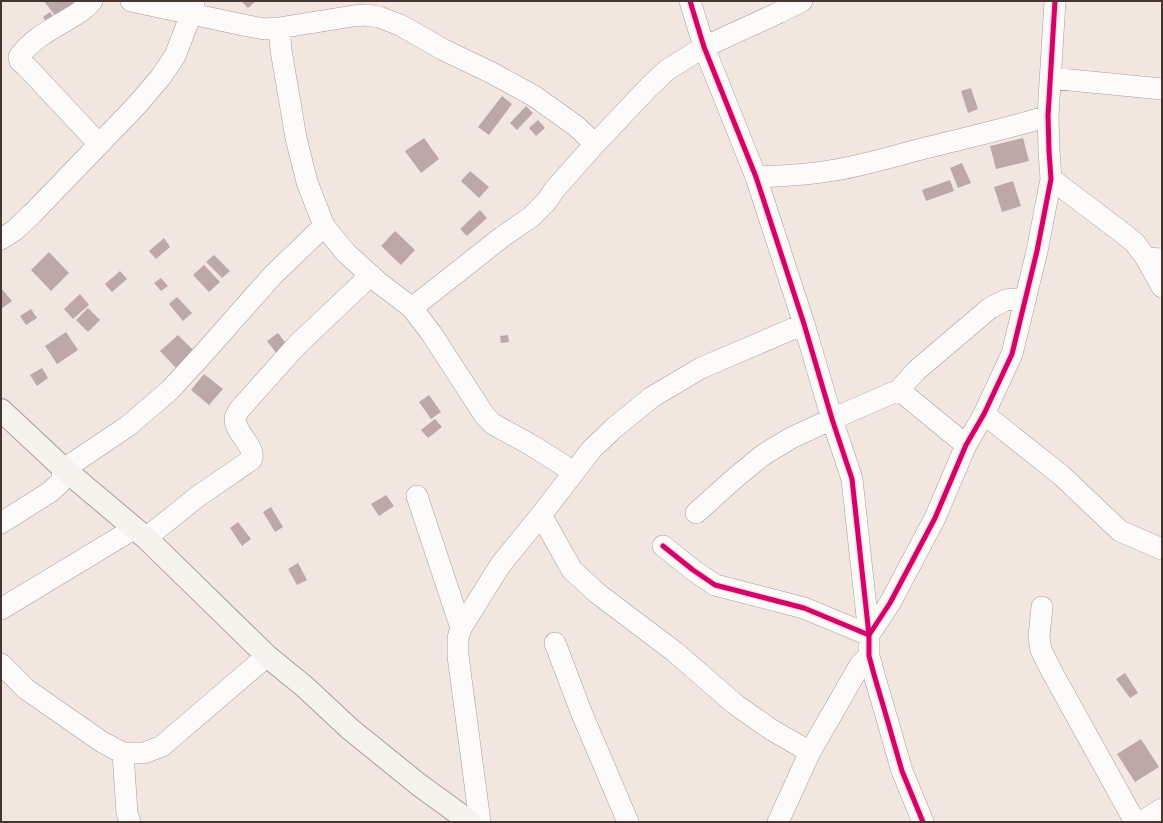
<svg xmlns="http://www.w3.org/2000/svg" width="1163" height="823" viewBox="0 0 1163 823" font-family="Helvetica,sans-serif">
	<style>
		.building { fill: #bda8a9 }
		.lines { fill: none; stroke-linecap: round; stroke-linejoin: round }
		.street-casing { stroke: #a89c98; stroke-width: 22 }
		.secondary-casing { stroke: #a89c98; stroke-width: 24 }
		.street { stroke: #fdfbfa; stroke-width: 21 }
		.secondary { stroke: #f6f3ef; stroke-width: 22 }
		.cycleway-casing { stroke: #f9e2da; stroke-width: 8 }
		.cycleway { stroke: #d6006c; stroke-width: 5 }
	</style>
	<rect width="100%" height="100%" fill="#f2e6e1"/>
	<path class="building" d="M44,1H72L74,4L56,17Z
		M241,1H256L248,8Z
		M50,12L57,22L50,27L43,17Z
		M971,88L978,109L968,113L961,91Z
		M502,96L512,104L489,135L478,127Z
		M526,106L533,113L517,130L510,123Z
		M538,120L545,128L536,136L529,128Z
		M424,138L439,159L421,173L405,151Z
		M1023,138L1029,161L996,169L990,146Z
		M962,163L971,183L958,188L950,168Z
		M470,171L489,187L479,198L461,181Z
		M950,180L954,191L926,201L922,190Z
		M1013,181L1021,206L1002,212L994,187Z
		M480,210L487,218L467,236L460,229Z
		M395,231L415,250L401,265L381,246Z
		M164,238L170,247L156,259L149,251Z
		M49,252L69,273L51,291L31,270Z
		M214,255L230,271L222,278L206,262Z
		M204,265L220,282L209,292L193,275Z
		M120,271L127,279L112,292L105,284Z
		M161,278L168,286L161,291L154,283Z
		M1,288L12,301L1,309Z
		M80,294L89,305L73,319L64,309Z
		M177,297L192,313L183,321L169,304Z
		M88,308L100,320L88,332L76,320Z
		M31,309L37,318L26,325L20,316Z
		M66,332L78,350L57,364L45,346Z
		M278,333L291,350L280,358L267,341Z
		M178,335L194,351L176,368L160,351Z
		M508,335L509,342L501,343L500,336Z
		M42,368L48,378L37,386L30,375Z
		M204,374L223,389L209,405L191,390Z
		M429,395L441,412L431,419L419,402Z
		M435,419L442,427L428,438L421,430Z
		M386,495L394,506L379,516L371,504Z
		M271,507L283,527L275,532L263,512Z
		M238,522L251,539L242,546L230,528Z
		M298,563L307,580L297,585L288,569Z
		M1125,673L1138,693L1130,698L1116,679Z
		M1141,739L1159,767L1135,782L1117,754Z"/>
	<g class="lines">
		<g class="street-casing">
			<path id="street" d="M92,1C85,10 75,15 65,21C48,31 30,41 19,57L20,61L26,66L99,144
				M131,1L248,26L265,29L279,28L353,16L366,15L379,17L400,25L444,50L492,73L534,96L576,126L595,144
				M690,1L704,47L756,177L804,324L832,419L852,479L869,635V656L875,678L883,705L902,771L923,822
				M279,28L281,50L296,138L307,182L324,226L346,253L378,282L412,308L431,333L485,416L493,424L531,445L574,472
				M1050,78L1162,89
				M756,177C783,176 809,175 835,170C871,164 906,152 942,144C978,135 1013,127 1048,116
				M1051,179L1124,234L1135,243L1146,258L1162,259
				M1,239L15,230L32,214L136,106L160,78L175,56L191,14L194,2
				M1146,258L1162,287
				M412,308L502,237L531,217L546,202L555,189L595,144L649,87L667,70L704,47L778,13L802,1
				M899,390L966,445
				M984,414L1061,475L1120,531L1162,549
				M417,496L461,628
				M696,513L735,478L763,455L791,438L832,419L899,390L917,370L990,308L1006,300L1026,298
				M541,515L572,570L597,593L675,652L736,705L772,730L810,752
				M1,523L50,492L61,482L64,469L128,426L170,390L204,353L273,275L324,226
				M146,538L197,497L251,460C258,449 235,433 235,419C235,416 238,413 239,410L297,345L371,275
				M663,546L693,570L715,585L804,608L869,635L890,603L935,518L966,445L984,414L1012,354L1037,251L1051,179L1049,151L1048,116L1055,1
				M1042,607L1039,636L1041,650L1052,672L1135,822
				M1,609L135,528
				M555,643L582,714L628,822
				M1,664L26,689L102,742L123,753H144L162,746L267,656
				M123,753L127,813L130,822
				M480,822L458,656V638L461,628L501,564L541,515L592,449L614,428L652,397L701,368L804,324
				M778,822L810,752L860,665L869,656
				M1141,822L1162,809"/>
		</g>
		<g class="secondary-casing">
			<path id="secondary" d="M1,410L64,469L146,538L267,656L305,687L350,729L418,784L470,822"/>
		</g>
		<use href="#street" class="street"/>
		<use href="#secondary" class="secondary"/>
		<g class="cycleway-casing">
			<path id="cycleway" d="M690,1L704,47L756,177L804,324L832,419L852,479L869,635V656L875,678L883,705L902,771L923,822
				M663,546L693,570L715,585L804,608L869,635L890,603L935,518L966,445L984,414L1012,354L1037,251L1051,179L1049,151L1048,116L1055,1"/>
		</g>
		<use href="#cycleway" class="cycleway"/>
	</g>
	<rect width="1163" height="823" fill="none" stroke="#453631" stroke-width="4"/>
</svg>
